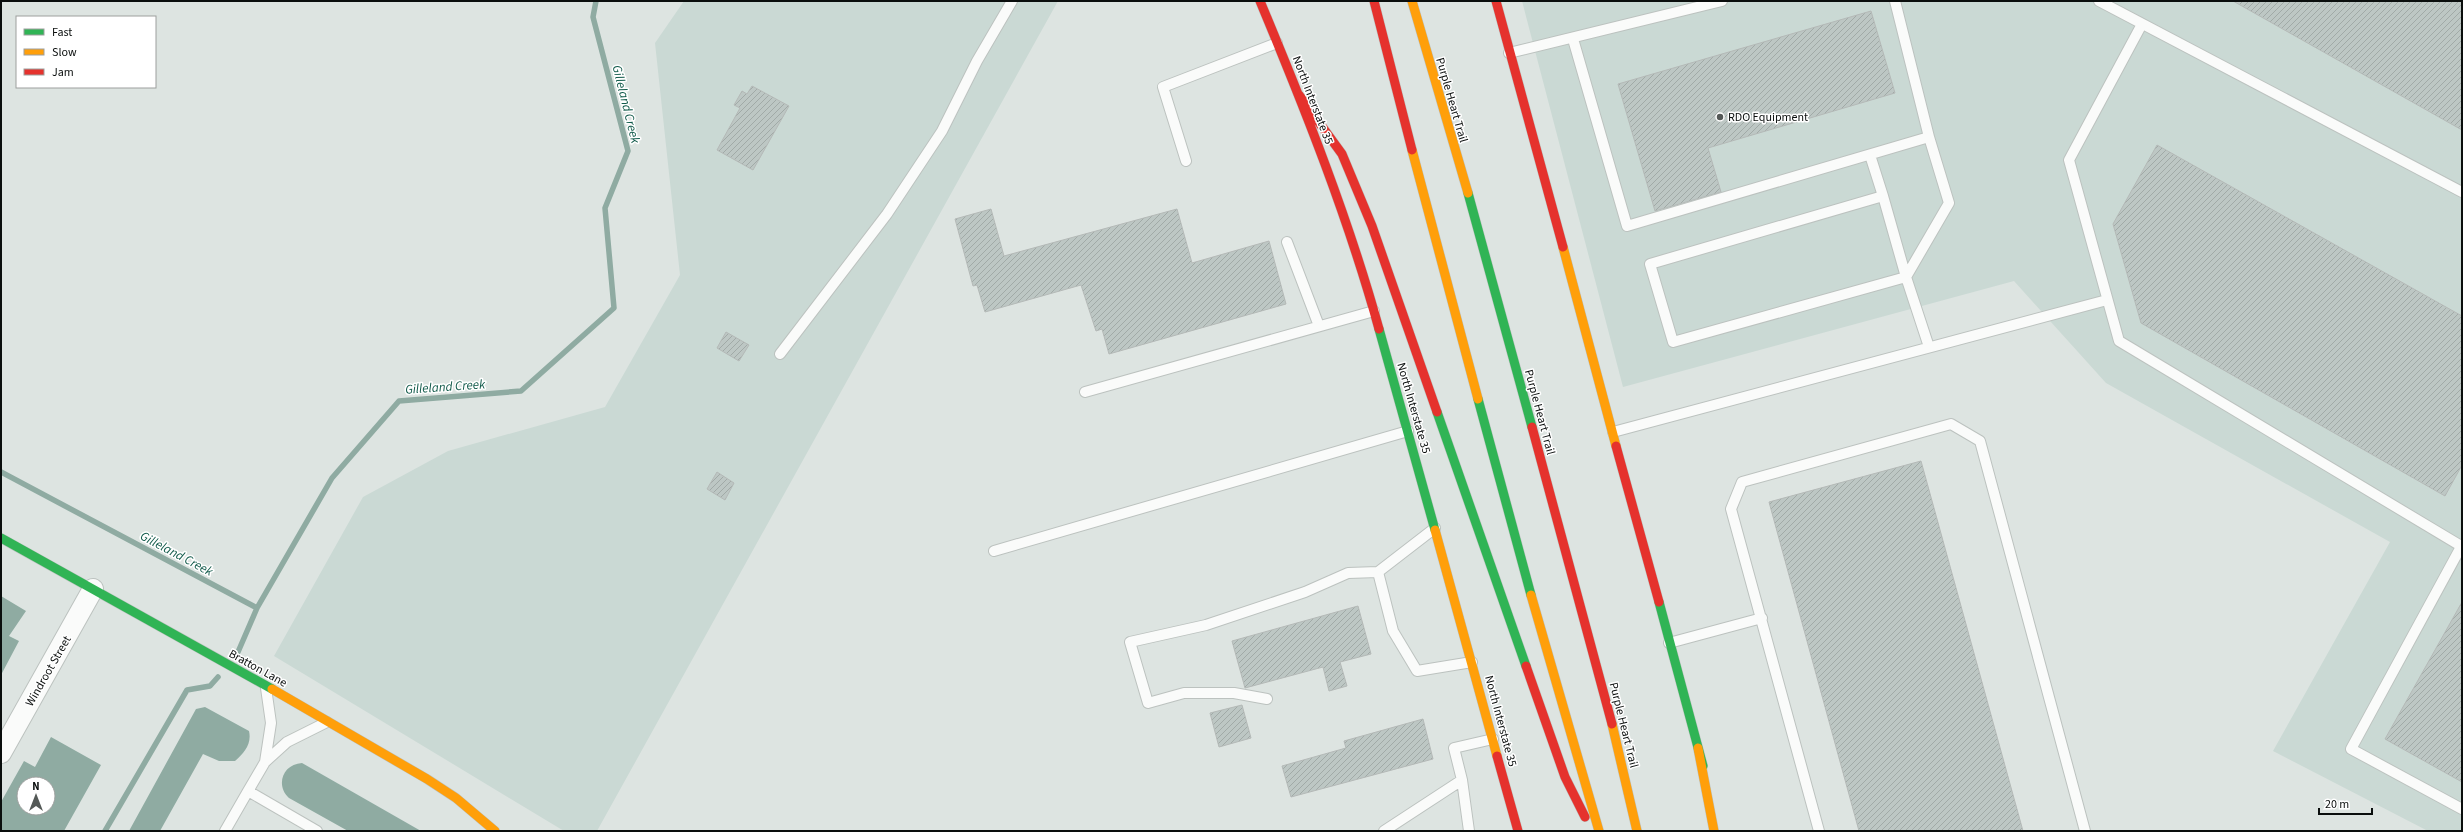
<svg xmlns="http://www.w3.org/2000/svg" width="2463" height="832" viewBox="0 0 2463 832" font-family="'Source Sans 3',sans-serif">
	<style>
		.built { fill: #cad9d4 }
		.water { fill: #8faba2; fill-rule: evenodd }
		.lines { fill: none; stroke-linecap: round; stroke-linejoin: round }
		.stream { stroke: #8faba2; stroke-width: 5.5 }
		.building { fill: url(#building-hatch); stroke: #b4b9b7 }
		.lane-casing { stroke: #bcc2bf; stroke-width: 12 }
		.street-casing { stroke: #bcc2bf; stroke-width: 22 }
		.fast-casing { stroke: #bcc2bf; stroke-width: 10 }
		.slow-casing { stroke: #bcc2bf; stroke-width: 10 }
		.jam-casing { stroke: #bcc2bf; stroke-width: 10 }
		.lane { stroke: #fafbfa; stroke-width: 10 }
		.street { stroke: #fafbfa; stroke-width: 20 }
		.fast { stroke: #30b455; stroke-width: 9 }
		.slow { stroke: #ff9f0a; stroke-width: 9 }
		.jam { stroke: #e5322d; stroke-width: 9 }
		.poi-dot { fill: #545957; stroke: #fff; stroke-width: 1.5 }
		.labels { text-anchor: middle; stroke-width: 3; stroke-linejoin: round; paint-order: stroke }
		.street-label { font-size: 12px; fill: #0a0e0d; stroke: #fff }
		.poi-label { font-size: 12px; fill: #0a0e0d; stroke: #fff; text-anchor: start }
		.water-label { font-size: 13px; font-style: italic; fill: #115a4a; stroke: #fff }
	</style>
	<defs>
		<pattern id="building-hatch" width="6" height="6" patternUnits="userSpaceOnUse"><rect width="6" height="6" fill="#bdc7c4"/><path d="M-1 1l2-2M0 6l6-6M5 7l2-2" fill="none" stroke="#a1aaa7"/></pattern>
	</defs>
	<rect width="100%" height="100%" fill="#dde4e1"/>
	<path class="built" d="M684,1H1058L597,831H564L274,656L363,497L448,451L605,407L680,275L655,43Z
		M1522,1H2462V831H2428L2273,751L2390,542L2106,383L2014,281L1623,387Z"/>
	<path class="water" d="M1,596L26,611L9,636L19,641L1,675Z
		M205,707L249,731C252,744 244,753 235,761H219L203,754L160,831H129L196,709Z
		M51,737L101,765L64,831H1V802L24,761L35,767ZM24,784H48V808H24Z
		M302,763L421,831H348L289,798C275,785 283,764 302,763Z"/>
	<g class="lines">
		<path class="stream" d="M1,472L257,608L332,478L399,401L521,391L614,308L605,208L628,151L593,17L596,1
			M238,652L257,608
			M105,831L187,690L210,686L218,677"/>
	</g>
	<path class="building" d="M2233,1H2462V130Z
		M1871,11L1895,93L1708,148L1721,192L1655,211L1618,84Z
		M752,86L789,106L753,170L717,150L740,108L734,105L742,91L747,94Z
		M2157,145L2462,316V465L2445,496L2141,323L2113,224Z
		M991,209L1004,256L1177,209L1192,263L1269,241L1286,304L1109,354L1102,329L1096,331L1081,285L985,312L977,285L973,286L955,219Z
		M726,332L749,345L739,361L717,348Z
		M1921,461L2023,831H1859L1769,502Z
		M717,472L734,483L725,500L707,489Z
		M2462,602V782L2385,739Z
		M1358,606L1371,654L1340,662L1347,686L1329,691L1323,667L1245,688L1232,641Z
		M1242,705L1251,738L1219,747L1210,713Z
		M1423,719L1433,759L1291,797L1282,766L1346,748L1344,741Z"/>
	<g class="lines">
		<g class="lane-casing">
			<path id="lane" d="M1895,1L1929,137
				M2099,1L2462,192
				M2142,24L2069,160L2119,341L2461,546
				M1573,39L1627,226L1929,137L1949,203L1906,277L1929,347
				M1509,53L1722,1
				M1870,155L1883,196
				M1186,161L1163,87L1277,43
				M1883,196L1906,277L1673,342L1650,264Z
				M1287,242L1319,326
				M780,354L887,214L942,131L977,61L1012,1
				M1085,392L1374,311
				M1613,432L2107,300
				M2462,545L2351,749L2462,809
				M994,551L1408,431
				M1378,572L1435,528
				M1669,643L1762,618
				M266,688L271,723L265,762L287,742L327,722
				M1267,699L1234,693H1184L1148,703L1130,642L1206,625L1305,592L1348,573L1378,572L1393,631L1417,671L1472,662
				M265,762L248,791L317,831
				M1462,780L1469,831
				M225,831L248,791
				M1384,831L1462,780L1454,748L1493,739
				M1819,831L1731,509L1742,482L1951,424L1980,441L2085,831"/>
		</g>
		<g class="street-casing">
			<path id="street" d="M1,753L93,589"/>
		</g>
		<g class="fast-casing">
			<path id="fast" d="M1468,193L1532,427
				M1379,329L1435,530
				M1478,399L1531,595
				M1437,412L1526,666
				M1,538L272,689
				M1659,602L1703,766"/>
		</g>
		<g class="slow-casing">
			<path id="slow" d="M1412,1L1468,193
				M1412,150L1478,399
				M1563,247L1616,446
				M1435,530L1497,756
				M1531,595L1599,831
				M272,689L427,779L456,798L495,831
				M1612,724L1637,831
				M1698,748L1714,831"/>
		</g>
		<g class="jam-casing">
			<path id="jam" d="M1260,1C1305,109 1348,217 1379,329
				M1374,1L1412,150
				M1496,1L1563,247
				M1299,95L1342,154L1372,226L1437,412
				M1532,427L1612,724
				M1616,446L1659,602
				M1526,666L1565,777L1585,817
				M1497,756L1518,831"/>
		</g>
		<use href="#lane" class="lane"/>
		<use href="#street" class="street"/>
		<use href="#fast" class="fast"/>
		<use href="#slow" class="slow"/>
		<use href="#jam" class="jam"/>
	</g>
	<circle class="poi-dot" cx="1720" cy="117" r="4"/>
	<g class="labels">
		<g class="street-label">
			<text transform="translate(1313 100) rotate(69)" y="4">North Interstate 35</text>
			<text transform="translate(1452 100) rotate(74)" y="4">Purple Heart Trail</text>
			<text transform="translate(1414 408) rotate(74)" y="4">North Interstate 35</text>
			<text transform="translate(1540 412) rotate(75)" y="4">Purple Heart Trail</text>
			<text transform="translate(258 668) rotate(29)" y="4">Bratton Lane</text>
			<text transform="translate(48 671) rotate(-60)" y="4">Windroot Street</text>
			<text transform="translate(1501 721) rotate(75)" y="4">North Interstate 35</text>
			<text transform="translate(1624 725) rotate(76)" y="4">Purple Heart Trail</text>
		</g>
		<g class="poi-label">
			<text x="1728" y="121">RDO Equipment</text>
		</g>
		<g class="water-label">
			<text transform="translate(627 104) rotate(76)" y="5">Gilleland Creek</text>
			<text transform="translate(445 386) rotate(-4)" y="5">Gilleland Creek</text>
			<text transform="translate(177 553) rotate(28)" y="5">Gilleland Creek</text>
		</g>
	</g>
	<rect width="2463" height="832" fill="none" stroke="#0a0e0d" stroke-width="4"/>
	<rect x="16" y="16" width="140" height="72" fill="#ffffff" stroke="#9d9f9e"/>
	<rect x="24" y="29" width="20" height="6" fill="#30b455" stroke="#9d9f9e"/>
	<text x="52" y="36" font-size="12" fill="#0a0e0d">Fast</text>
	<rect x="24" y="49" width="20" height="6" fill="#ff9f0a" stroke="#9d9f9e"/>
	<text x="52" y="56" font-size="12" fill="#0a0e0d">Slow</text>
	<rect x="24" y="69" width="20" height="6" fill="#e5322d" stroke="#9d9f9e"/>
	<text x="52" y="76" font-size="12" fill="#0a0e0d">Jam</text>
	<g transform="translate(36 796)"><circle r="19" fill="#ffffff" stroke="#9d9f9e"/>
	<path d="M0-3L7 15L0 10L-7 15Z" fill="#545957"/>
	<text y="-6" font-size="11" font-weight="bold" text-anchor="middle" fill="#0a0e0d">N</text>
	</g>
	<path d="M2319 808v6h53v-6" fill="none" stroke="#0a0e0d" stroke-width="2"/>
	<text x="2325" y="808" font-size="12" fill="#0a0e0d" stroke="#ffffff" stroke-width="3" paint-order="stroke">20 m</text>
</svg>
